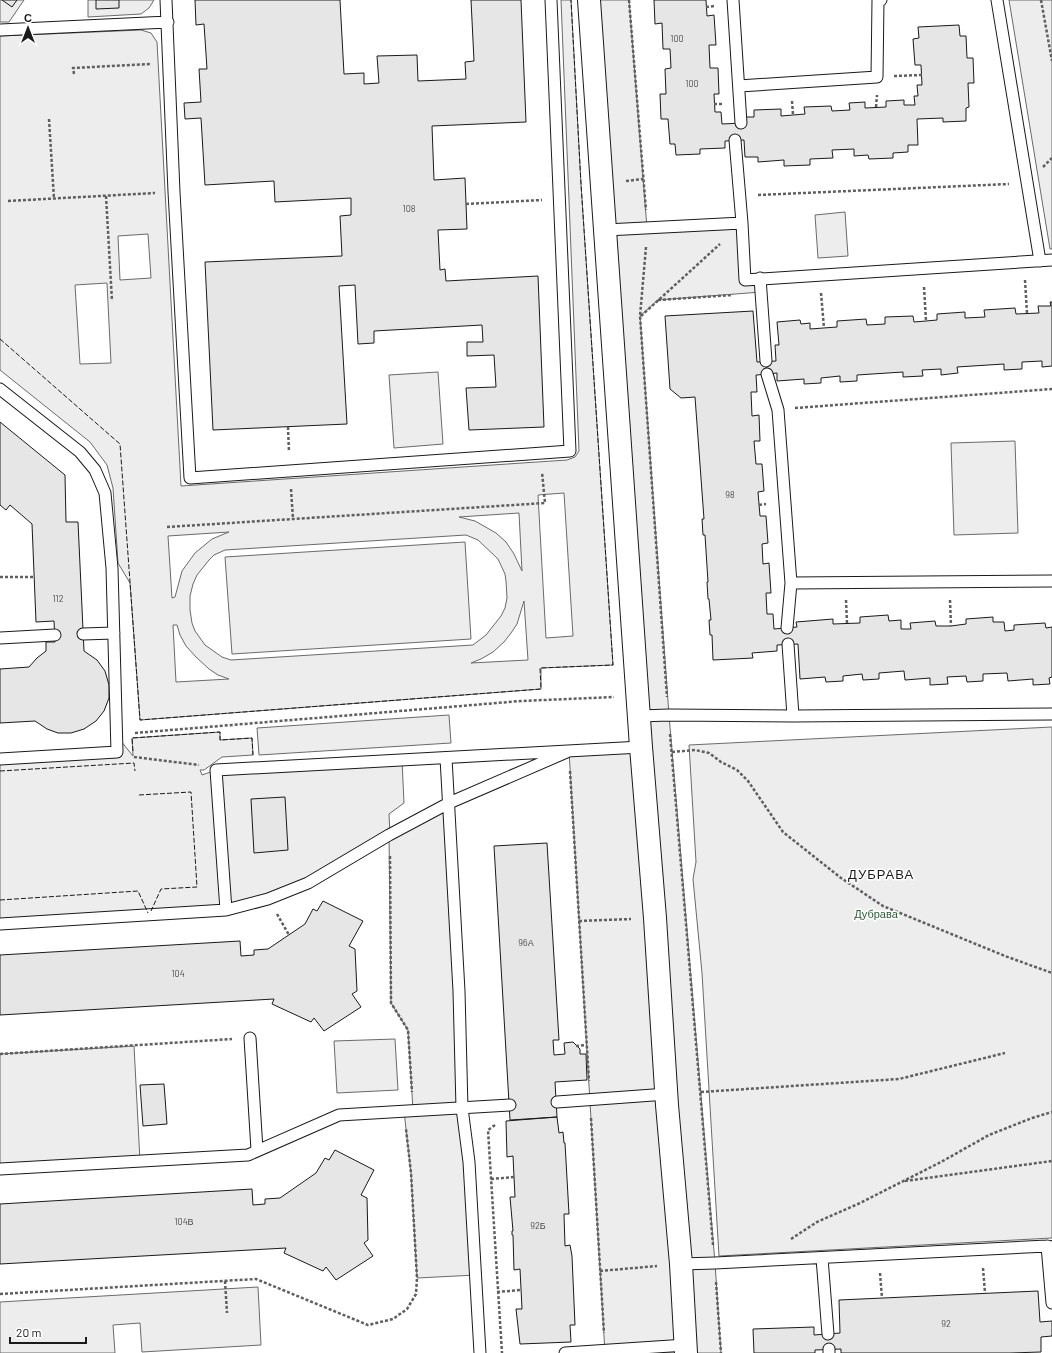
<svg xmlns="http://www.w3.org/2000/svg" width="1052" height="1353" viewBox="0 0 1052 1353" font-family="Barlow,sans-serif">
	<style>
		.built { fill: #ededed; stroke: #6a6a6a; fill-rule: evenodd }
		.building { fill: #e6e6e6; stroke: #1a1a1a }
		.lines { fill: none; stroke-linecap: round; stroke-linejoin: round }
		.lane-casing { stroke: #1a1a1a; stroke-width: 13 }
		.street-casing { stroke: #1a1a1a; stroke-width: 24 }
		.path { stroke: #5f5f5f; stroke-width: 2.5; stroke-dasharray: 3 2; stroke-linecap: butt }
		.lane { stroke: #fff; stroke-width: 11 }
		.street { stroke: #fff; stroke-width: 22 }
		.fence { stroke: #1a1a1a; stroke-width: 1; stroke-dasharray: 5 2; stroke-linecap: butt }
		.labels { text-anchor: middle; stroke-width: 3; stroke-linejoin: round; paint-order: stroke }
		.number-label { font-size: 9px; fill: #4d4d4d }
		.park-label { font-size: 11px; fill: #2b5a34; stroke: #fff }
		.quarter-label { font-size: 13px; letter-spacing: 1px; fill: #1a1a1a; stroke: #fff }
	</style>
	<rect width="100%" height="100%" fill="#fff"/>
	<path class="built" d="M0,0H24L9,22H0Z
		M88,0H154L149,8L141,14L88,17Z
		M561,0H571L581,184L613,665L541,668V689L140,720L130,583L118,563L113,488L107,465L90,442L0,370V36L141,30L151,33L157,42L181,486L567,460L575,457L579,451ZM148,234L151,278L120,280L118,236ZM107,283L111,363L80,364L75,285ZM564,493L573,636L546,638L538,495ZM519,513L522,571L514,554L506,542L496,533L475,521L459,517ZM229,532L212,539L195,553L182,571L175,597L172,598L168,536ZM466,535L478,540L498,559L505,574L506,581L507,598L505,608L501,616L486,635L473,645L231,660L222,657L205,645L195,631L192,623L190,610V596L193,584L197,575L209,560L214,555L225,550ZM524,601L528,660L471,663L481,659L493,652L504,642L511,633L517,624ZM173,625H177L180,635L186,646L196,657L209,669L218,675L229,679L176,682Z
		M589,0H629L647,228L742,223L745,280L760,278L761,292L658,300L640,316L669,715L715,1263L721,1353H605L569,751L641,747Z
		M1009,0H1052V249H1050Z
		M845,212L848,256L818,258L815,215Z
		M438,372L443,444L394,448L389,375Z
		M1015,441L1018,533L954,535L951,443Z
		M465,542L471,639L232,654L225,557Z
		M449,715L451,743L259,755L257,728Z
		M1052,727V1238L719,1256L702,973L693,879L696,862L689,745Z
		M220,732V740L252,738L253,755L222,757L204,770H200L202,775L216,770L402,760L404,803L389,814L390,835L449,803L476,1275L417,1278L411,1173L404,1111L413,1110L408,1030L391,1003L389,835L308,883L226,910L0,924V759L117,752L116,735L133,756L132,738Z
		M395,1039L398,1090L337,1093L334,1041Z
		M134,1046L140,1161L0,1169V1054Z
		M258,1287L261,1345L142,1352L140,1323L113,1325L115,1353H0V1302Z"/>
	<path class="building" d="M2,0H17L12,7Z
		M96,0H119V8L96,9Z
		M195,0H340L344,74L364,73V84L379,83L377,56L417,55L418,81L466,79L465,62L474,61L471,0H521L526,122L432,126L434,180L465,178L467,229L438,230L440,270L445,269L446,281L538,276L544,427L469,430L466,388L496,387L494,355L467,356V342H483L482,325L374,331V343L358,344L355,285L339,286L347,424L213,430L205,262L342,256L340,216L351,215V198L275,202L274,181L205,185L201,118L185,119L184,103L201,102L199,69H207L204,24L196,25Z
		M654,0H706L707,16L714,15L716,45H709L710,68H718L719,94H714L715,112H721L722,124L743,123V117H754V110L781,109V116L805,114L804,107L831,106L832,111L850,110L849,103L865,102V108L886,107V101L904,100V105H915L914,96H918L917,85H922L921,65H915L913,39L919,38L918,27L959,25L960,36H966L967,58H973L974,83H968L969,107L966,108V121L943,122V118L917,119L918,145H908V152L893,153V158L869,159L868,155L854,156V149L832,150L833,158L810,159V165L784,166V160L758,162V157H745L744,140L725,141V148L700,149V154L676,155L675,144H670L668,119H661L660,94H666L665,69L671,68L670,49H663L662,23L655,24Z
		M1050,302H1052V366L1042,367V361L1022,362V369L1004,370V364L957,367L958,373L941,375V369L922,370L923,376L903,377V372L857,375V381L840,382V376L821,378V383L804,384V379L777,381V373L757,375H756L757,392H751L752,416L759,415L760,441H754L756,464H762L764,491L758,492L760,516H766L768,543L762,544L763,564L769,563L771,593H766L767,614H773L774,629L797,627L796,622L833,619V624L860,623V617L888,615L889,621L901,620V629H911L910,623L935,621L936,626H951L966,624V619L993,617V622H1004L1005,631L1014,630V625L1045,623L1046,628L1052,627V677L1049,678L1050,684L1033,685V679L1008,681L1007,673L983,674V681L967,682L966,676L947,677L948,684L930,685V678L905,680L904,671L879,673V679L863,680L862,674L843,676V681L826,682L825,677L800,679L798,644L777,645V651L752,653L753,658L713,660L712,635H710L709,620H711L709,599H708L707,582H708L705,535H703L702,519H704L695,397L681,398L670,389L665,316L753,311L757,362L776,361L775,345H779L777,322L800,320L801,324L810,323V329L837,327V321L866,319L867,325L885,324V317L913,316L914,322L926,321L937,320V314L965,312V318L985,317L984,310L1015,308L1016,314L1039,313L1038,306H1051Z
		M0,422L65,475L66,522H78L84,651L97,660L105,671L109,685V698L104,711L96,721L84,729L71,733H58L47,729L35,721L0,723V669L29,667L37,658L46,651V642H55L54,621L36,622L32,524L10,505L6,510L0,505Z
		M285,797L288,850L254,853L251,799Z
		M547,843L559,1040H553L554,1055L565,1054L564,1043L573,1042L580,1049V1054H586L587,1080L555,1082L557,1117L510,1120L494,846Z
		M323,901L363,921L349,946L355,949L357,991L352,994L361,1007L324,1031L314,1018L311,1022L272,1004L274,999L0,1015V955L240,941L241,956L254,955V950L268,949L305,924L313,909L317,911Z
		M164,1084L167,1124L143,1126L140,1085Z
		M557,1117L559,1133L563,1132L564,1143H565L569,1214H564L565,1246L570,1245L572,1256L575,1325H570L571,1342L520,1344L516,1309H522L520,1269L514,1270L513,1235H512V1231H513L510,1197H515L514,1177L513,1156L507,1157L506,1121Z
		M335,1150L374,1170L361,1195L367,1198L368,1240L364,1243L373,1256L336,1280L326,1267L323,1271L284,1253L286,1248L0,1264V1204L252,1189L253,1205L265,1204V1199L280,1198L316,1173L325,1158L329,1160Z
		M1038,1291L1040,1322L1052,1321V1336L1041,1337V1352L1010,1353H841V1349L815,1350V1353H754L753,1329L814,1327V1335L840,1333L839,1300Z"/>
	<g class="lines">
		<g class="lane-casing">
			<path id="lane" d="M166,0L174,192L190,478L570,451L551,0
				M733,0L741,123
				M997,0L1040,261
				M0,30L168,22
				M739,86L877,77L878,0H881
				M735,140L742,223
				M606,230L742,223L745,280L1052,260
				M760,278L766,361
				M767,374L778,410L791,583L1052,581
				M0,389L80,452L95,470L105,493L112,568L117,752L0,759
				M787,628L791,583
				M83,634L114,633
				M0,638L55,635
				M788,644L793,716
				M639,716L669,715L793,716L1052,714
				M446,758L459,991L462,1108L469,1162L480,1353
				M226,910L216,770L641,747
				M0,924L226,910L268,899L308,883L389,835L449,803L569,751
				M250,1038L257,1150
				M557,1102L667,1094
				M0,1169L248,1155L339,1115L510,1105
				M1047,1246L1052,1303
				M822,1258L828,1334
				M681,1264L715,1263L1047,1246L1052,1247
				M829,1349V1353
				M565,1353L686,1345"/>
		</g>
		<g class="street-casing">
			<path id="street" d="M589,0L641,747L655,918L667,1105L681,1264L686,1353"/>
		</g>
		<path class="path" d="M629,0L646,210
			M1041,0L1052,61
			M706,7L715,6
			M74,74L73,68L151,64
			M894,76L922,75
			M792,101L793,115
			M714,104H722
			M876,107L877,95
			M49,119L54,199
			M1043,167L1052,158
			M626,181L643,179
			M758,195L1009,184
			M106,196L112,301
			M8,201L155,193
			M466,204L542,200
			M646,247L640,316L667,697
			M1025,280L1027,313
			M924,287L926,321
			M821,293L824,328
			M658,300L733,295
			M641,316L720,244
			M795,408L1052,389
			M288,427L289,452
			M291,489L293,519
			M759,505L766,504
			M167,527L545,503L542,472
			M0,577H34
			M846,600L847,623
			M950,600L951,626
			M135,733L521,701L614,697
			M670,734L713,1245
			M672,752L695,750L709,753L721,762L737,770L748,781L783,832L841,878L883,906L1005,956L1052,973
			M134,757L199,765
			M570,771L589,1081
			M390,856L391,1003L408,1030L412,1092
			M277,914L289,935
			M579,921L631,919
			M576,1046L587,1045
			M0,1054L232,1039
			M701,1092L899,1079L1005,1053
			M591,1118L604,1333
			M495,1125L488,1130L502,1353
			M491,1179L514,1177
			M905,1181L1052,1161
			M791,1239L817,1222L860,1203L941,1162L989,1135L1032,1118L1052,1112
			M983,1268L985,1293
			M600,1271L657,1266
			M880,1273L882,1298
			M225,1281L227,1313
			M716,1282L721,1353
			M497,1292L521,1290
			M0,1294L256,1279L368,1325L393,1319L407,1309L416,1294L417,1278L411,1173L406,1129"/>
		<use href="#lane" class="lane"/>
		<use href="#street" class="street"/>
		<path class="fence" d="M0,339L120,444L140,720L541,689L540,668L613,665L581,184L571,0
			M133,751L132,738L220,732V740L252,738L253,755
			M0,771L134,763L135,771
			M139,795L191,792L197,887L161,889L151,911
			M0,900L138,891L148,913"/>
	</g>
	<g class="labels">
		<g class="number-label">
			<text x="677" y="42">100</text>
			<text x="692" y="87">100</text>
			<text x="409" y="212">108</text>
			<text x="730" y="498">98</text>
			<text x="58" y="602">112</text>
			<text x="526" y="946">96А</text>
			<text x="178" y="977">104</text>
			<text x="184" y="1225">104В</text>
			<text x="538" y="1229">92Б</text>
			<text x="946" y="1327">92</text>
		</g>
		<g class="park-label">
			<text x="876" y="918">Дубрава</text>
		</g>
		<g class="quarter-label">
			<text x="881" y="879">ДУБРАВА</text>
		</g>
	</g>
	<g transform="translate(28 28)" stroke="#ffffff" stroke-width="3" paint-order="stroke">
	<path d="M0-3L7 15L0 10L-7 15Z" fill="#1a1a1a"/>
	<text y="-6" font-size="11" font-weight="bold" text-anchor="middle" fill="#1a1a1a">С</text>
	</g>
	<path d="M10 1337v6h76v-6" fill="none" stroke="#1a1a1a" stroke-width="2"/>
	<text x="16" y="1337" font-size="12" fill="#1a1a1a" stroke="#ffffff" stroke-width="3" paint-order="stroke">20 m</text>
</svg>
